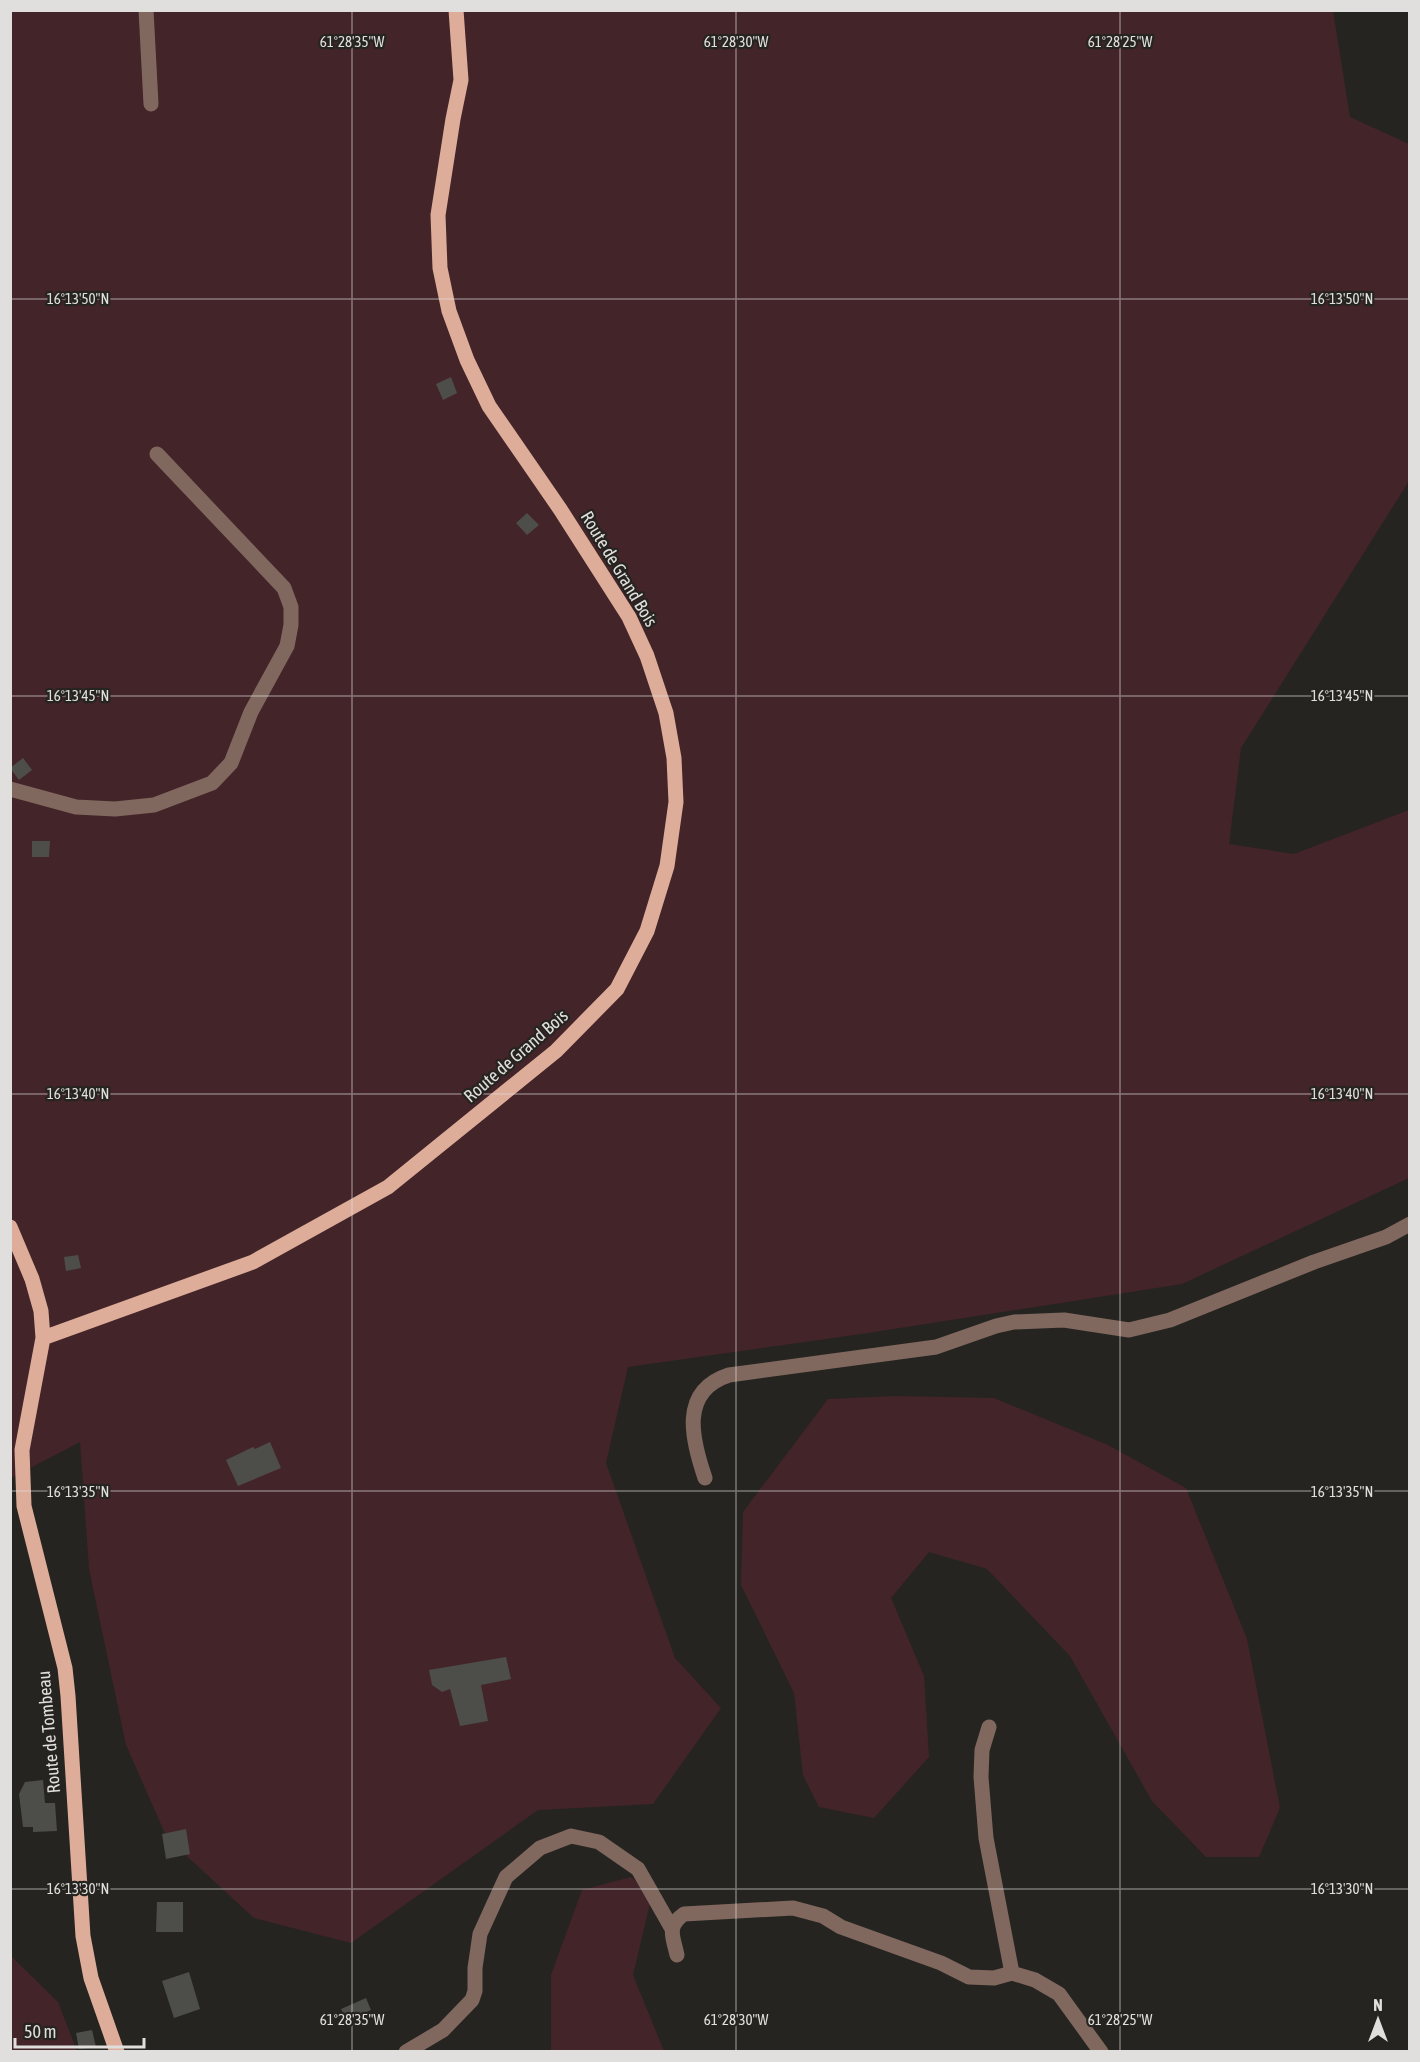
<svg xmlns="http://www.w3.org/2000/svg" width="1420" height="2062" viewBox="0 0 1420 2062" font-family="'Asap Condensed',sans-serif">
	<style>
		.green { fill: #432429 }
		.building { fill: #4d4e49 }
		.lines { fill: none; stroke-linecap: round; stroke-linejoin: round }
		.minor { stroke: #80685f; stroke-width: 15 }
		.major { stroke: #dead9a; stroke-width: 15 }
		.ticks { fill: none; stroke: #e1dfdd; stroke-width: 1.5; stroke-opacity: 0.45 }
		.labels { text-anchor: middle; stroke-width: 4.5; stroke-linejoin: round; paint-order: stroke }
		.street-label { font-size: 18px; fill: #e1dfdd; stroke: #262420 }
		.ticks-label { font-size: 15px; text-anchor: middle; fill: #e1dfdd; stroke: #262420; stroke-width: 4.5; stroke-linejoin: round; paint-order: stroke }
	</style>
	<rect width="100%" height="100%" fill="#262420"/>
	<path class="green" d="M11,11H1333L1350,117L1409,144V481L1241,748L1229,844L1294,854L1409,810V1178L1182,1284L868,1333L628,1367L606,1463L675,1658L721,1708L653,1804L538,1810L351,1943L254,1918L167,1838L126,1745L89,1569L80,1442L11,1478Z
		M894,1396L994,1398L1108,1445L1186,1488L1247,1639L1280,1808L1259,1857H1206L1152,1801L1070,1656L987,1569L929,1552L891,1598L924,1676L929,1757L874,1818L819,1807L803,1775L794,1693L741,1585L743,1512L828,1399Z
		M631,1877L652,1895L633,1975L664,2051H551V1975L582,1890Z
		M10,1955L58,2002L77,2051H11Z"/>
	<path class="building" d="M451,377L457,393L443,400L436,384Z
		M527,513L539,525L527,535L516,523Z
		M23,758L32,770L19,780L10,768Z
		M32,841H50L49,857H32Z
		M78,1255L81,1268L66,1271L64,1257Z
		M270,1442L281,1468L238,1486L226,1460L253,1447L255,1449Z
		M506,1657L511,1679L481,1685L488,1721L460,1726L450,1689L442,1692L432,1685L429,1670Z
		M43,1780L45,1803H55L57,1831L33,1832V1827H23L19,1794L25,1782Z
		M186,1829L190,1854L166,1859L162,1834Z
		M157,1902H183V1932H156Z
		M189,1972L200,2009L174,2018L162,1981Z
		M366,1998L371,2010L347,2021L341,2009Z
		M92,2030L96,2047L79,2049L76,2033Z"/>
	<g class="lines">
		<path class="minor" d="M146,10L151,104
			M10,789L76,807L115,809L154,805L212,783L231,763L251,712L287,646L291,625V607L284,588L157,454
			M705,1478C692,1440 679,1391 729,1375L936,1347L996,1326L1014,1322L1064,1320L1129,1330L1170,1320L1314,1262L1386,1237L1410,1224
			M989,1727L982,1750L981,1777L986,1838L1012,1973
			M677,1955C673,1936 666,1927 684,1914L793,1908L823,1916L841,1927L941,1963L969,1977L994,1978L1012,1973L1035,1980L1059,1994L1101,2052
			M406,2052L443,2030L472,2000L475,1991V1968L480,1934L506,1877L540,1848L571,1836L599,1842L638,1869L671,1927"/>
		<path class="major" d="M10,1227L32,1279L41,1311L43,1338L22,1450L24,1506L65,1668L68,1696L83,1936L91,1978L117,2052
			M43,1338L253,1262L388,1187L556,1051L617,989L647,931L667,866L676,802L674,758L666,713L647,656L629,617L560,509L489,406L467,360L449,311L440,268L438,215L453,119L461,80L456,10"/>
	</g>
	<path class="ticks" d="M352,10V2052M736,10V2052M1120,10V2052M10,299H1410M10,696H1410M10,1094H1410M10,1491H1410M10,1889H1410"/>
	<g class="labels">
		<g class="street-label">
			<text transform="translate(619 569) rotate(59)" y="6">Route de Grand Bois</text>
			<text transform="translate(516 1056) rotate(-41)" y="6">Route de Grand Bois</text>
			<text transform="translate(49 1732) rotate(-95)" y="6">Route de Tombeau</text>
		</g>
	</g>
	<g class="ticks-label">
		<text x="352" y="47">61°28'35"W</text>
		<text x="736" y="47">61°28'30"W</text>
		<text x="1120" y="47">61°28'25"W</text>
		<text x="78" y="304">16°13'50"N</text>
		<text x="1342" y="304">16°13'50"N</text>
		<text x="78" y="701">16°13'45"N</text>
		<text x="1342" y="701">16°13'45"N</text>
		<text x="78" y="1099">16°13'40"N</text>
		<text x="1342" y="1099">16°13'40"N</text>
		<text x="78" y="1497">16°13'35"N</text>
		<text x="1342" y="1497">16°13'35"N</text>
		<text x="78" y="1894">16°13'30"N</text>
		<text x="1342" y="1894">16°13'30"N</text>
		<text x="352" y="2025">61°28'35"W</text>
		<text x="736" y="2025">61°28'30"W</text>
		<text x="1120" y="2025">61°28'25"W</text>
	</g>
	<rect width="1420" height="2062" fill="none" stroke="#e1dfdd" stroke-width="24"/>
	<g transform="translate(1378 2020)" stroke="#262420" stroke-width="4.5" paint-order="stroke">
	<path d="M0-4.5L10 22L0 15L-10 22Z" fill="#e1dfdd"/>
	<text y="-9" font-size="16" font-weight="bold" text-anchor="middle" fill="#e1dfdd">N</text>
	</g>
	<path d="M15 2038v9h129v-9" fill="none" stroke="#e1dfdd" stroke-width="3"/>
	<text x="24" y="2038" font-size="18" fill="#e1dfdd" stroke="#262420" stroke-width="4.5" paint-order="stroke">50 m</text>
</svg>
